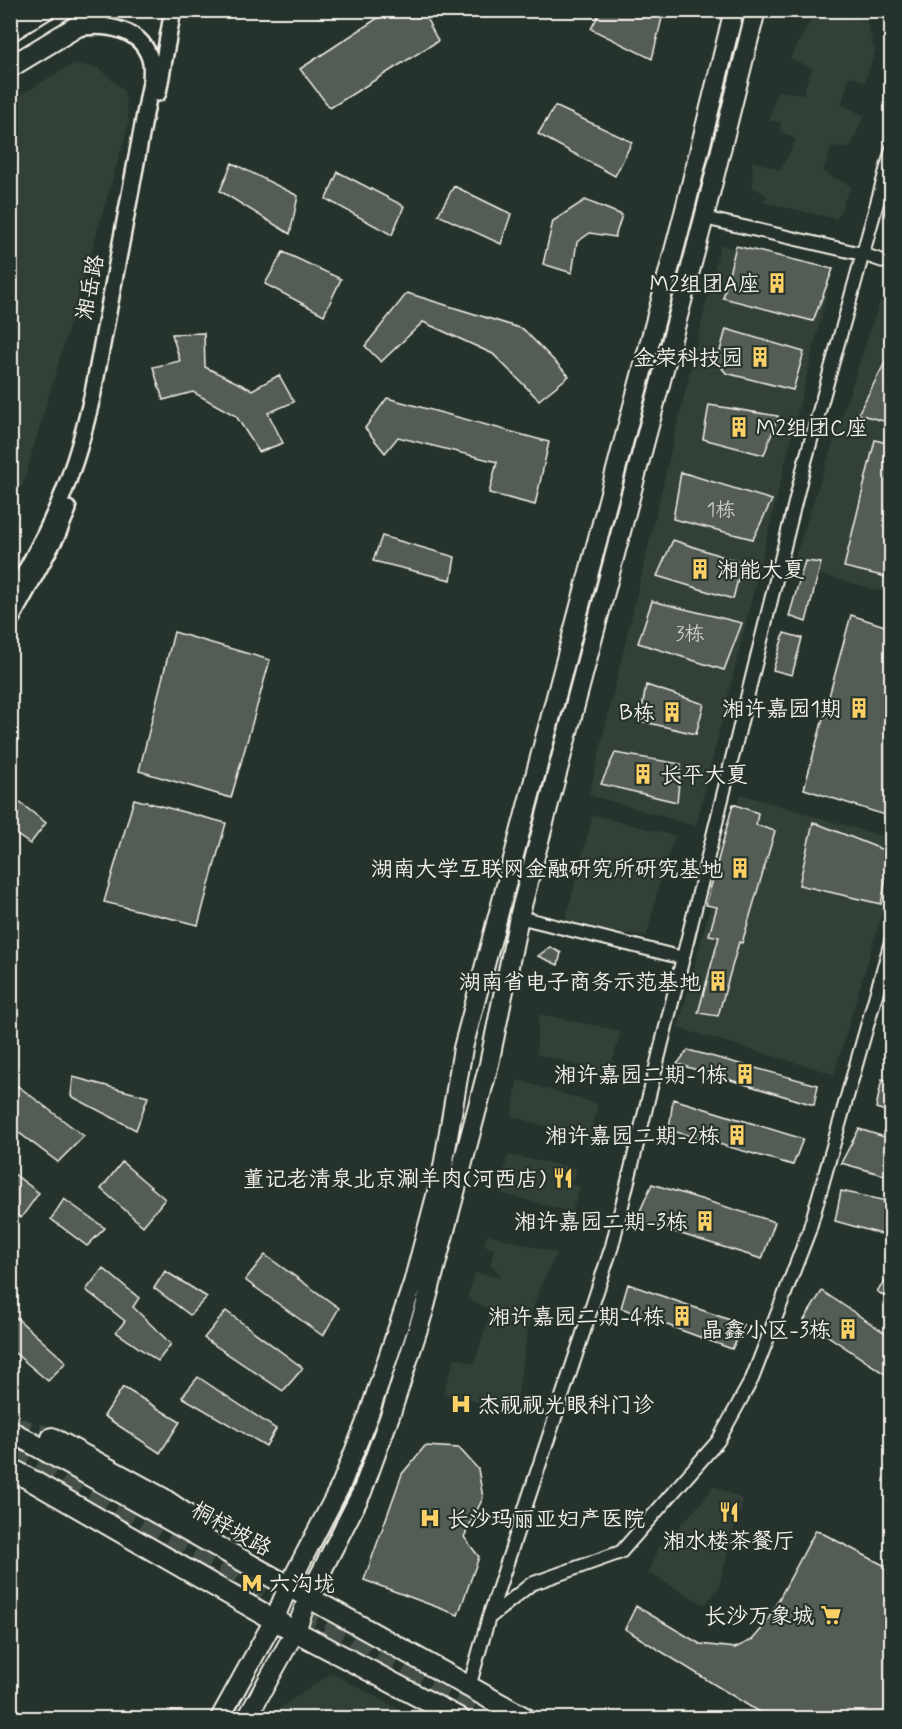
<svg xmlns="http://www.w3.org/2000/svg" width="902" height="1729" viewBox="0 0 902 1729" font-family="Mynerve,'LXGW WenKai TC',sans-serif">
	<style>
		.built { fill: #333f39 }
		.building { fill: #525c55; stroke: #f4f1e8; stroke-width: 1.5 }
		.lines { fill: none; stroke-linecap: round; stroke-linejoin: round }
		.primary-tunnel { stroke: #455049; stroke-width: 20; stroke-dasharray: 20 10; stroke-linecap: butt }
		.minor-casing { stroke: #f4f1e8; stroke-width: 16 }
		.tertiary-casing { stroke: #f4f1e8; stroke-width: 20 }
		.secondary-casing { stroke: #f4f1e8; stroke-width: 22 }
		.primary-casing { stroke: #f4f1e8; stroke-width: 24 }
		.minor { stroke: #26332d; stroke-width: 12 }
		.tertiary { stroke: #26332d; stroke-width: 15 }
		.secondary { stroke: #26332d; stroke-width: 18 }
		.primary { stroke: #26332d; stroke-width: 20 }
		.labels { text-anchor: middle; stroke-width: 4.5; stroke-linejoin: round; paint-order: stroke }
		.number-label { font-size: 20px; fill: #ccccc3 }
		.poi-label { font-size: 22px; fill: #f4f1e8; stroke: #26332d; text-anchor: end }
		.street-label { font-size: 22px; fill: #f4f1e8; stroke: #26332d }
	</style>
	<rect width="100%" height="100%" fill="#26332d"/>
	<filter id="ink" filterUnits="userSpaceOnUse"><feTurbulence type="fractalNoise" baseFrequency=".0167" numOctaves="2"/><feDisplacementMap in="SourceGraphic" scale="12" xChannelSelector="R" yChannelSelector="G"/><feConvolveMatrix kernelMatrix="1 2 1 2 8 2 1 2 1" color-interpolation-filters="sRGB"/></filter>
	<g filter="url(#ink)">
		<path class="built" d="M816,11H834L867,23L875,51L865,82L849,76L842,104L864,116L850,148L832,146L823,172L851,186L837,219L762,202L768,196L753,187L752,161L781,170L796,139L780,132L781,122L769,121L777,91L803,94L812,69L790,58Z
			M73,64L98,68L124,90L129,123L22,487L10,480L11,100Z
			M720,245L833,269L696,826L589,795Z
			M880,301L892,305L891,594L792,566Z
			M740,794L891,839V884L834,1074L678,1028Z
			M593,815L675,836L662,871L647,936L564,925Z
			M539,1014L621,1031L609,1074L536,1054Z
			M517,1080L598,1104L589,1140L512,1116Z
			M508,1155L577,1168L571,1184L580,1187L572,1212L499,1193Z
			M487,1234L557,1253L539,1290L530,1317L515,1412L443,1393L455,1357L474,1364L491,1310L467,1299L475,1273L502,1277L491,1264L494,1249L484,1245Z
			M713,1486L743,1499L741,1511L735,1524L719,1587L705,1605L649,1573L659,1548L703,1501Z
			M332,1673L415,1718H274L281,1707Z"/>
		<path class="building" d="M390,10H422L438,41L330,108L300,69Z
			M601,10H647L662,18L652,59L591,29Z
			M555,106L632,142L615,176L538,134Z
			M232,163L298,196L290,234L220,191Z
			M338,172L404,206L392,235L326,199Z
			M454,186L511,214L501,244L438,215Z
			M585,200L622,215L615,237L590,233L577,242L572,273L543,264L553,221Z
			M736,246L833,269L813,321L723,298Z
			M283,252L341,279L324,315L265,284Z
			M407,293L523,329L569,376L539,400L493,354L423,322L381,362L365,346Z
			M726,329L804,352L793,390L726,373L717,362Z
			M204,333L205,367L252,390L279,375L294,402L268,413L283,443L259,452L236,416L193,392L163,400L153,367L180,361L172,334Z
			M891,351V423L858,414Z
			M387,398L549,442L535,505L489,493L497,462L398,437L385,453L365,428Z
			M709,405L778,416L764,455L703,439Z
			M875,440L891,444V578L844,567Z
			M681,472L772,500L753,539L673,519Z
			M382,536L455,557L451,580L373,561Z
			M673,540L742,563L733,599L657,576Z
			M805,561L821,563L806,622L789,616Z
			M652,601L742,623L724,670L638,643Z
			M851,615L891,628V817L804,789Z
			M174,632L270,660L231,798L139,771Z
			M784,633L802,638L792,675L773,670Z
			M646,685L704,704L696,734L640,721Z
			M615,753L681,764L677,802L601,784Z
			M10,795L46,823L30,844L10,830Z
			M134,799L226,823L198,925L104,902Z
			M733,804L758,813L756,825L775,831L742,943L739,942L718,1016L698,1013L719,937L709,935L717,907L706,905Z
			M813,822L891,853L881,904L799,885Z
			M550,947L561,953L558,965L538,956Z
			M688,1050L818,1085L814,1105L677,1064Z
			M73,1077L148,1097L136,1130L71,1096Z
			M882,1079L891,1082V1113L876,1108Z
			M10,1080L84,1136L58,1162L10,1126Z
			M673,1099L803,1139L793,1165L669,1130Z
			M859,1129L891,1139V1177L841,1163Z
			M122,1162L165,1199L143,1226L101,1189Z
			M10,1171L39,1193L21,1218L10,1210Z
			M652,1184L775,1222L762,1259L636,1220Z
			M841,1191L891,1202V1221L885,1235L835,1221Z
			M64,1199L105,1228L87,1246L51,1219Z
			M265,1255L339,1308L323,1336L245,1280Z
			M103,1268L139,1298L133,1307L171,1344L158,1361L116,1332L125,1321L86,1290Z
			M165,1271L207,1297L190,1315L154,1288Z
			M891,1275V1302L877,1291Z
			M628,1284L744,1325L732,1349L621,1308Z
			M822,1291L891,1337V1378L804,1320Z
			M226,1311L303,1368L283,1391L204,1338Z
			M10,1312L66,1362L48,1381L10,1349Z
			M198,1377L276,1429L266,1446L182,1397Z
			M123,1387L180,1422L160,1453L104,1416Z
			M425,1446L459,1448L478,1469L483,1498L464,1537L479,1557L458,1615L364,1580L402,1474Z
			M816,1530L891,1569V1719H770L625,1629L636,1606L700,1644L735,1648L752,1640L765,1625Z"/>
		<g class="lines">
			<path class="primary-tunnel" d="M10,1425L52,1438
				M10,1452L489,1718"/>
			<g class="minor-casing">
				<path id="minor" d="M704,218L862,254L892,264
					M519,917L683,958
					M490,1617L531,1584L621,1552L718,1441L752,1379L809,1231L892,938
					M469,1687L489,1617L612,1246L805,462L892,149"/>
			</g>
			<g class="tertiary-casing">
				<path id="tertiary" d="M158,93L173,10
					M10,599C34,557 57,515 72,469C81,444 87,419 93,393L151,82C151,76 152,69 151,63C144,28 106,23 77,28
					M10,621L57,535L68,509"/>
			</g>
			<g class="secondary-casing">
				<path id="secondary" d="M220,1718L274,1620L288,1587L341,1485L369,1414L413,1283L442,1173L463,1048L684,213L734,10
					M247,1718L296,1630L308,1598L362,1492L392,1410L424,1310L489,1064L519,917L704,218L756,10"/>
			</g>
			<g class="primary-casing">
				<path id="primary" d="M10,31L44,10
					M10,67L104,10
					M10,1431L525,1718
					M52,1438L162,1498L203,1526
					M10,1468L274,1620L459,1718"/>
			</g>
			<use href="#minor" class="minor"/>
			<use href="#tertiary" class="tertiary"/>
			<use href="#secondary" class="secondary"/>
			<use href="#primary" class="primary"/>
		</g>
	</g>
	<defs>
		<g id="building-bare" transform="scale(1.62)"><path d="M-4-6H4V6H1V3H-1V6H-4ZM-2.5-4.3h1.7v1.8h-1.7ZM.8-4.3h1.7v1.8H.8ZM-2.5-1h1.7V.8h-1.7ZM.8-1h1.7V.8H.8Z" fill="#ffd166" stroke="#26332d" stroke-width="2.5" paint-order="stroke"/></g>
		<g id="restaurant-bare" transform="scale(1.62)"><path d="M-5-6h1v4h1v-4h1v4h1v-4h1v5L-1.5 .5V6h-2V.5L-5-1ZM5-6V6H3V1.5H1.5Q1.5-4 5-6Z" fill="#ffd166" stroke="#26332d" stroke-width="2.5" paint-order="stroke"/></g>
		<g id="hospital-bare" transform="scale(1.62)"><path d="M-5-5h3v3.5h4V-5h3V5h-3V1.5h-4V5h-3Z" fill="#ffd166" stroke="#26332d" stroke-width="2.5" paint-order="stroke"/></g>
		<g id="metro-bare" transform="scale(1.62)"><path d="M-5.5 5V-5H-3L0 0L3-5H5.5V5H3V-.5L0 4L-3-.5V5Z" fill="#ffd166" stroke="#26332d" stroke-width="2.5" paint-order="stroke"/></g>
		<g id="supermarket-bare" transform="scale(1.62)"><path d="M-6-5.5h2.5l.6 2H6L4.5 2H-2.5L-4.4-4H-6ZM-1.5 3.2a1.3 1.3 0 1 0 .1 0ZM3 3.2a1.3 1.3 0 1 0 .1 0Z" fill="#ffd166" stroke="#26332d" stroke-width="2.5" paint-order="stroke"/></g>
	</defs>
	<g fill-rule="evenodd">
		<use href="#building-bare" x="777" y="283"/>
		<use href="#building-bare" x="760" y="357"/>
		<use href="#building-bare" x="739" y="427"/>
		<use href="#building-bare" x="700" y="569"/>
		<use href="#building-bare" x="859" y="708"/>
		<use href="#building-bare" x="672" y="712"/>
		<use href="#building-bare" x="643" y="774"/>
		<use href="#building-bare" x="740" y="868"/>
		<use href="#building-bare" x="718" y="981"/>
		<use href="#building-bare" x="745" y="1074"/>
		<use href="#building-bare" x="737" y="1135"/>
		<use href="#restaurant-bare" x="563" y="1178"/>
		<use href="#building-bare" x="705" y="1221"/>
		<use href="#building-bare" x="682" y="1316"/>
		<use href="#building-bare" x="848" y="1329"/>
		<use href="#hospital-bare" x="461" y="1404"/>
		<use href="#restaurant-bare" x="729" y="1512"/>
		<use href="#hospital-bare" x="430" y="1518"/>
		<use href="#metro-bare" x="252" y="1583"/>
		<use href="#supermarket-bare" x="831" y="1615"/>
	</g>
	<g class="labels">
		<g class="number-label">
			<text x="721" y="516">1栋</text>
			<text x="690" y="640">3栋</text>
		</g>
		<g class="poi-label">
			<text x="760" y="291">M2组团A座</text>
			<text x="743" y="365">金荣科技园</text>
			<text x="756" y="435" text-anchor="start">M2组团C座</text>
			<text x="717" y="577" text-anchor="start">湘能大夏</text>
			<text x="842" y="716">湘许嘉园1期</text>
			<text x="655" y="720">B栋</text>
			<text x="660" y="782" text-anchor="start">长平大夏</text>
			<text x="723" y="876">湖南大学互联网金融研究所研究基地</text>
			<text x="701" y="989">湖南省电子商务示范基地</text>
			<text x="728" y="1082">湘许嘉园二期-1栋</text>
			<text x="720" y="1143">湘许嘉园二期-2栋</text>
			<text x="546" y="1186">董记老清泉北京涮羊肉(河西店)</text>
			<text x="688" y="1229">湘许嘉园二期-3栋</text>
			<text x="665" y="1324">湘许嘉园二期-4栋</text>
			<text x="831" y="1337">晶鑫小区-3栋</text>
			<text x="478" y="1412" text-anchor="start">杰视视光眼科门诊</text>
			<text x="447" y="1526" text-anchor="start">长沙玛丽亚妇产医院</text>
			<text x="729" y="1548" text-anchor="middle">湘水楼茶餐厅</text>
			<text x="269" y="1591" text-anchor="start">六沟垅</text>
			<text x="814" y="1623">长沙万象城</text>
		</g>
		<g class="street-label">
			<text transform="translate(89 287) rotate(-79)" y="8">湘岳路</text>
			<text transform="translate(232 1528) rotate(29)" y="8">桐梓坡路</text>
		</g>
	</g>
	<rect width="902" height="1729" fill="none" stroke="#26332d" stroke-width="36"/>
	<rect x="18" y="18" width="866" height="1693" fill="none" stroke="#f4f1e8" stroke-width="2" filter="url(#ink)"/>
</svg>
